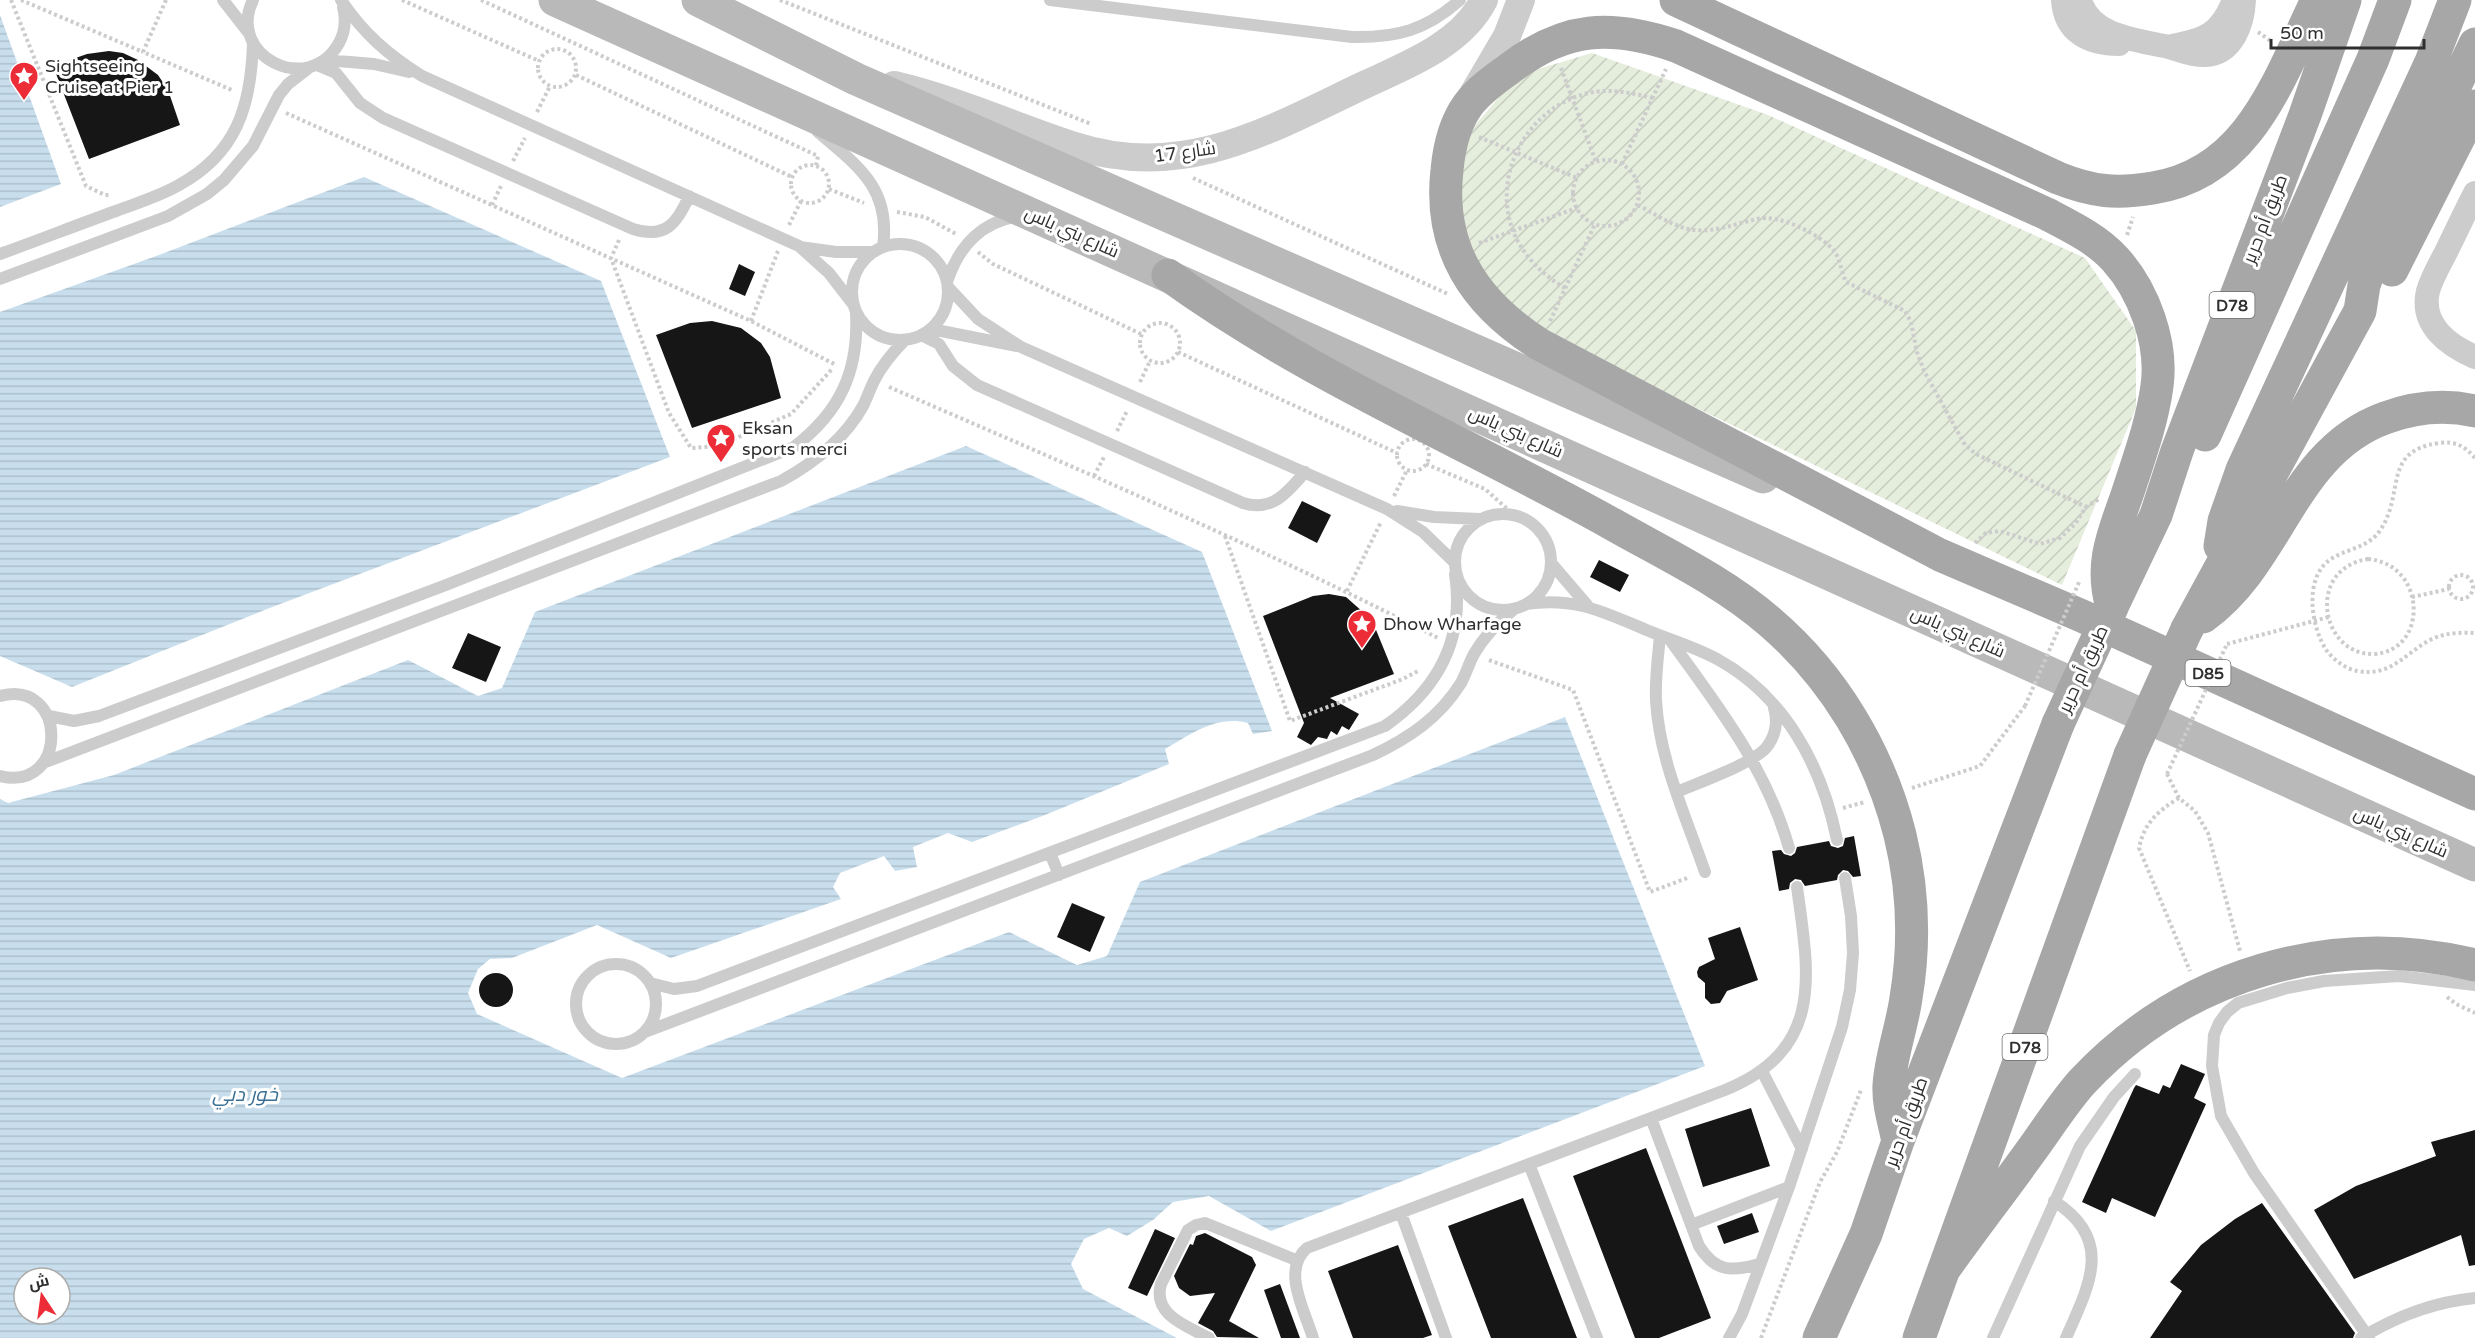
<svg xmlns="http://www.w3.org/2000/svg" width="2475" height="1338" viewBox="0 0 2475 1338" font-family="'Varela Round',Cairo,sans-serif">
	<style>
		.garden { fill: url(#garden-furrows) }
		.water { fill: url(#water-rules); fill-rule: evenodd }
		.building { fill: #161616 }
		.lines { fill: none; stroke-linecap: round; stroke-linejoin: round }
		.path { stroke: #ccc; stroke-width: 4; stroke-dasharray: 3 3; stroke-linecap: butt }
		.service { stroke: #ccc; stroke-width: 12 }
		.minor { stroke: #ccc; stroke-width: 24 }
		.tertiary { stroke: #ccc; stroke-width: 28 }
		.secondary { stroke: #b9b9b9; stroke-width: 33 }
		.primary { stroke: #a7a7a7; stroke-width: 33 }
		.path-bridge { stroke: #ccc; stroke-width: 4; stroke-dasharray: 3 3; stroke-linecap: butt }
		.primary-bridge { stroke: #a7a7a7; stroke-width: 33 }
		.labels { text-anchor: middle; stroke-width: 6; stroke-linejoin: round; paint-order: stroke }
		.shield { fill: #fff; stroke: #6d6d6d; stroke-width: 1.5 }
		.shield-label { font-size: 16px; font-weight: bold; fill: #2f2f2f }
		.poi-label { font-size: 18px; fill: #2f2f2f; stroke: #fff; text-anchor: start }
		.street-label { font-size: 18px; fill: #2f2f2f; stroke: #fff }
		.water-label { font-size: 20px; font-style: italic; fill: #3a6f95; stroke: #fff }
	</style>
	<defs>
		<pattern id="garden-furrows" width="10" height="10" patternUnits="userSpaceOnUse" patternTransform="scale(1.5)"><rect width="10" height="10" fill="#e5eddd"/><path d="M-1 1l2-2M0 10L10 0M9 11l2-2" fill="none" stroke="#c5ccbe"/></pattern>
		<pattern id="water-rules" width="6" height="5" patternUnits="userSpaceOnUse" patternTransform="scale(1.5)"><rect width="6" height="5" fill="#c8deed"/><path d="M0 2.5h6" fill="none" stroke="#acbfcc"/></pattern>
	</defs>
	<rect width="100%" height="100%" fill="#fff"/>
	<path class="garden" d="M1592,53L1768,115L2085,258L2136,331V408L2062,585L1505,315L1465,265L1456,185L1466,136L1518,75Z"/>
	<path class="water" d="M0,15L61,184L0,207Z
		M364,177L601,281L670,457L267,609L72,687L0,656V312L159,255Z
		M966,446L1202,552L1272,731L1253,734L1248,723C1216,715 1192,734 1165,749L1169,764L1045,815L972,842L948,833L913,847L917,867L895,871L884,856L840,873L833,887L841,899L671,958L597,925L512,958L490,959L478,969L468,993L477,1014L622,1078L1009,932L1077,965L1107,956L1140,882L1565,717L1705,1066L1271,1231L1209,1196L1173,1202L1153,1220L1127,1236L1109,1228L1084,1239L1071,1264L1083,1289L1177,1338H0V799L8,803L114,775L408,660L478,696L502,688L535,612ZM24,1278H60V1314H24Z"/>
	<path class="building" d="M109,51L123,53L138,60L158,75L168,90L180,125L89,159L53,66L87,54Z
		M739,264L755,272L745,296L729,289Z
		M712,321L741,328L761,343L770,357L781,398L692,428L656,335L690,323Z
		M1302,501L1331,515L1317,543L1288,528Z
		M1599,560L1629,575L1620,592L1590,577Z
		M1329,594L1346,597L1372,620L1394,674L1330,698L1359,714L1349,730L1342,726L1337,735L1331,731L1327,739L1318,737L1311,745L1297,737L1304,723L1263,616L1313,596Z
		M468,633L501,647L486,682L452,668Z
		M1854,836L1861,876L1853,877L1848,871L1843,870L1838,875L1837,880L1805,886L1801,880L1795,879L1790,883L1789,889L1779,891L1772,851L1781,850L1784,854L1791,856L1795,853L1797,847L1829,841L1831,846L1838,848L1843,846L1845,838Z
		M1072,903L1105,917L1090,952L1057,937Z
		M1740,927L1758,980L1727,991L1720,1003L1711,1004L1705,998V983L1698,977L1697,972L1699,967L1715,959L1708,938Z
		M479 990a17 17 0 1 1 34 0a17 17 0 1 1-34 0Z
		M2181,1064L2205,1074L2194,1098L2206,1104L2155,1217L2112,1198L2106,1213L2082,1202L2134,1088L2136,1085L2159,1094L2163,1085L2170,1088Z
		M1751,1108L1770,1166L1703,1187L1685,1129Z
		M2475,1130V1265L2469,1266L2461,1235L2354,1279L2314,1210L2356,1186L2436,1156L2431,1142Z
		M1646,1148L1711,1318L1659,1338H1635L1573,1176Z
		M1523,1198L1577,1338H1491L1448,1226Z
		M2262,1203L2355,1333L2353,1338H2150L2182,1291L2170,1282L2201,1245L2235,1219Z
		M1752,1213L1759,1232L1724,1244L1717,1226Z
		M1155,1229L1175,1238L1147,1296L1128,1288Z
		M1205,1233L1252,1257L1256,1265L1229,1321L1259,1338L1217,1337L1213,1331L1198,1323L1215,1293L1190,1296L1179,1288L1174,1276L1190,1244L1193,1245L1196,1236Z
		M1398,1245L1432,1335L1423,1338H1353L1328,1271Z
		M1280,1284L1300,1338H1281L1264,1290Z"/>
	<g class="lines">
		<path class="path" d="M11,0L86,186L105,195H111
			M21,0L143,52
			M166,0L143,52L234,91
			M402,0L539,61
			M481,0L818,156L816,166
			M780,0L1091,124
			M2258,32L2272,42
			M538 68a19 19 0 1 1 38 0a19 19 0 1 1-38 0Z
			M1561,68L1596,162
			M576,75L792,177
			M537,112L550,86
			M286,113L751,321L836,365
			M1479,137L1577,178
			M1573 193a33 33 0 1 1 66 0a33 33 0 1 1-66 0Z
			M513,161L525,138
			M1622,164L1666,69
			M791 184a19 19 0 1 1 38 0a19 19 0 1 1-38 0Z
			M1193,178L1448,294
			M829,189L864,203
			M492,205L501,186
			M1638,205C1653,213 1671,225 1688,229C1712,234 1734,224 1757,219C1778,213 1822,235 1835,252C1840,260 1842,273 1846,282L1905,311L1911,322L1917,352L1924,371L1965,445L1976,454L2086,507
			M897,212L925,217L956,234
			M789,225L801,201
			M2127,235L2133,217
			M619,240L611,258L669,413L691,448L718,446L791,414L833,368
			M1479,243L1577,208
			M978,252L993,264L1141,334
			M1565,288C1543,275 1523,256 1513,231C1491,173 1529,106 1589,93C1611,88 1631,93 1653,98
			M751,321L778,251
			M1550,321L1595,224
			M1140 343a20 20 0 1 1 40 0a20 20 0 1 1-40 0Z
			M1178,352L1397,453
			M1140,382L1150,361
			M889,387C1073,467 1259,546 1438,638
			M1117,431L1127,411
			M1397 455a16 16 0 1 1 32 0a16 16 0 1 1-32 0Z
			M2475,458C2465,446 2455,441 2439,443C2382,451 2405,492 2381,529C2369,548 2348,548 2331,559C2303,577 2311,628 2327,651C2334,660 2346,669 2357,671C2391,677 2404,654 2430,640C2444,633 2460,632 2475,633
			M1426,464L1485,489L1514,515
			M1094,476L1104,457
			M1394,496L1407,470
			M1225,536L1290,721L1403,679L1418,671
			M1975,543L1986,533L2000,531L2040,544L2060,538L2075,524L2086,507L2099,499
			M2368,559C2427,564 2429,652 2373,654C2321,655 2305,569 2368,559Z
			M2449 587a12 12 0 1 1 24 0a12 12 0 1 1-24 0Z
			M1347,591L1381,522
			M2412,597L2449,589
			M2227,644L2329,617
			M1489,660L1573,690L1650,892L1690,877
			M2167,774L2179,798L2195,811L2208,833L2240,951
			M1912,788L1980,766L2025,706
			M2179,798C2158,811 2144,823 2139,848L2190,971
			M1843,808L1865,802
			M2447,997L2456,1004L2475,1013
			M1761,1338L1820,1182L1837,1152L1861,1090"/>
		<path class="service" d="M223,0L248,32
			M253,0C226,55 308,98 339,43C345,32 346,19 343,7
			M341,0C363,33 388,55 422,76L799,246L829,273L853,304
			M1050,0L1352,37C1397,38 1426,30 1460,0
			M325,60L374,64L409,72
			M317,65L336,73L360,103L383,118L633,229C665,239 677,224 689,196
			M818,132C858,166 891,188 883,247
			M852 292a48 48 0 1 1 96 0a48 48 0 1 1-96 0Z
			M800,247L836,252H873
			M0,254C39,240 77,225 116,211C137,203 160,196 179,185C237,153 251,106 253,43
			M0,279L168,216L207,194L224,180L253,146L279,95L288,84L310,67
			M948,279C960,245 981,222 1019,216
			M948,287L978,319L1021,347L1387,509L1423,532L1454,562
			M931,329L1017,346
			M921,335L939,344L953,366L977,385L1243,503C1272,512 1287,493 1305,472
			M1397,511L1434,517L1480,519
			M1455 562a48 48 0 1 1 96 0a48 48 0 1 1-96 0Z
			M1551,563L1587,605
			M1526,604C1577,597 1603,612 1649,631C1671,640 1695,647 1717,659C1785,696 1822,766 1837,840
			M1660,636C1658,657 1655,678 1656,700C1659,759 1686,817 1705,872
			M1670,640C1718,706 1767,769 1789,848
			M0,696C68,678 69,793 0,776
			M49,716L74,721L99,716L446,585L794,447C840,412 859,371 856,313
			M43,763L781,481C814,463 844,440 863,406C867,398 870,389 874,381C882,365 893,352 905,340
			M1677,792C1700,782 1751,764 1766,748C1776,736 1778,721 1774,708
			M1050,853L1059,875
			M576 1004a40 40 0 1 1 80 0a40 40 0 1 1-80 0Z
			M650,983L674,989L697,986L1385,726C1438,689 1465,640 1455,574
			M645,1032L1373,755C1409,738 1439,718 1461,683C1466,674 1469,663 1474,654C1485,635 1498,622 1514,609
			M1762,1071L1802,1149
			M1651,1118L1699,1246C1715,1272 1732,1272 1759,1264
			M1529,1164L1597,1338
			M2054,1201C2115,1240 2089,1285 2066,1338
			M1401,1213L1446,1338
			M1691,1225L1789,1187
			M1209,1338C1187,1326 1152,1315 1161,1284L1188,1230L1196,1225L1205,1223L1296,1260
			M1313,1338C1305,1311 1281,1270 1307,1248L1725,1090C1825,1049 1809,975 1797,887
			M1729,1338L1742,1314L1789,1187L1842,1027L1850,990L1853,953L1851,916L1845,878
			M1993,1338L2080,1146L2114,1097L2135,1074
			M2361,1338C2395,1317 2435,1302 2475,1298
			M2369,1338L2254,1173L2221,1116L2212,1066L2214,1035L2219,1023L2227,1012L2238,1003L2287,988L2324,981L2399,976L2475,985"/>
		<path class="minor" d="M2063,0C2065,33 2090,44 2119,44
			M2080,0C2090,37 2138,40 2169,47C2181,50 2192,56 2205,55C2233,54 2243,23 2244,0
			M2172,46C2205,40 2221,34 2234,0
			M2475,193C2465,212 2456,232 2446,252C2440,264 2432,277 2428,291C2420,325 2448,345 2475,357"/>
		<path class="tertiary" d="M894,85C958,100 1013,126 1075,146C1184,181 1269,130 1364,85C1407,65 1461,45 1484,0
			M1473,94L1507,36L1521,0"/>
		<path class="secondary" d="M555,0L2475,865
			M698,0L856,79L1763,477"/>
		<path class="primary" d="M1676,0L2058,178C2093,192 2116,194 2153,188C2250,173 2279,78 2317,0
			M2392,270L2475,106
			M1168,275C1306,375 1466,442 1614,525C1667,555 1724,582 1770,622C1834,677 1879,752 1900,835C1913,888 1915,944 1906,998C1902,1027 1891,1055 1889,1085C1888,1104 1894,1122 1898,1141
			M2205,435L2373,59L2395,0
			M2220,546L2224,521L2242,470L2431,62L2455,0
			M2112,607C2099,563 2114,533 2128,492C2139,458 2152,423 2157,386C2163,343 2144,291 2115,259C2097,239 2070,226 2047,214L1676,46C1611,24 1565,26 1509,69C1495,79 1478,91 1468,105C1455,123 1449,148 1447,170C1438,249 1475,303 1539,344L1940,555L2082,616L2475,794
			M2112,607L2156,515L2177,451L2305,115L2345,0
			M2203,617C2280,562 2291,452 2385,418C2415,407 2444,404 2475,411
			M2187,629L2360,311L2364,285L2373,259L2475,44
			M1945,1268C1975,1226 2006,1186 2036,1144C2051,1123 2065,1101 2082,1082C2183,974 2332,930 2475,965
			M1819,1338L1866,1234L1898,1141L2058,724
			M1919,1338L2130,755"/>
		<path class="path-bridge" d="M2025,706L2080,580
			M2167,774L2227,644"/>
		<path class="primary-bridge" d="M2058,724L2112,607
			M2130,755L2187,629"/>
	</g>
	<defs>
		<g id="sight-pin" transform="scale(1.5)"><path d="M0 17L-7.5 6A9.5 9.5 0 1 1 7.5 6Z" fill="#ec2c36" stroke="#fff"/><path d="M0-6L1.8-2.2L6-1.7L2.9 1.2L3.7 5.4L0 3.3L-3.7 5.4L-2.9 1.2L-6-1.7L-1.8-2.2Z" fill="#fff"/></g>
	</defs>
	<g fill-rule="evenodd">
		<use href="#sight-pin" x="24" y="76"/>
		<use href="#sight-pin" x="721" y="438"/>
		<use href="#sight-pin" x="1362" y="624"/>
	</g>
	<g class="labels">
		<g class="shield">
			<rect x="2209.5" y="292" width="45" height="26" rx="4.5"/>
			<rect x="2185.5" y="660" width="45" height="26" rx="4.5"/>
			<rect x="2002.5" y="1034" width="45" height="26" rx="4.5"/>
		</g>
		<g class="shield-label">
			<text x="2232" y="311">D78</text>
			<text x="2208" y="679">D85</text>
			<text x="2025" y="1053">D78</text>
		</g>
		<g class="poi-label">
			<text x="45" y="72">Sightseeing<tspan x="45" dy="21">Cruise at Pier 1</tspan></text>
			<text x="742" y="434">Eksan<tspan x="742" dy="21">sports merci</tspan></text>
			<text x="1383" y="630">Dhow Wharfage</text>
		</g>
		<g class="street-label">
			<text transform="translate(1185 152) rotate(-8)" y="6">شارع 17</text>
			<text transform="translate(2265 219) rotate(-69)" y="6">طريق أم حرير</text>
			<text transform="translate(1072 232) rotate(24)" y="6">شارع بني ياس</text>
			<text transform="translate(1516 432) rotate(24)" y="6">شارع بني ياس</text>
			<text transform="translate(1958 632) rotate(24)" y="6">شارع بني ياس</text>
			<text transform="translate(2083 669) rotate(-65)" y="6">طريق أم حرير</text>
			<text transform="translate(2401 832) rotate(24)" y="6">شارع بني ياس</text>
			<text transform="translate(1906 1122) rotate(-70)" y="6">طريق أم حرير</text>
		</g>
		<g class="water-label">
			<text x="245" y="1101">خور دبي</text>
		</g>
	</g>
	<g transform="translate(42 1296) rotate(347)"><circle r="28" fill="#ffffff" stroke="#acacac" stroke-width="1.5"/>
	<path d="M0-4.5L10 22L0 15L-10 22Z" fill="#ec2c36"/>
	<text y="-9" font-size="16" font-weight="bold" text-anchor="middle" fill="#2f2f2f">ش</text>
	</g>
	<path d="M2271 39v9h153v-9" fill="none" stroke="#2f2f2f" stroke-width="3"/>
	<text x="2280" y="39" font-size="18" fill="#2f2f2f" stroke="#ffffff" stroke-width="4.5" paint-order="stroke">50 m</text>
</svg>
